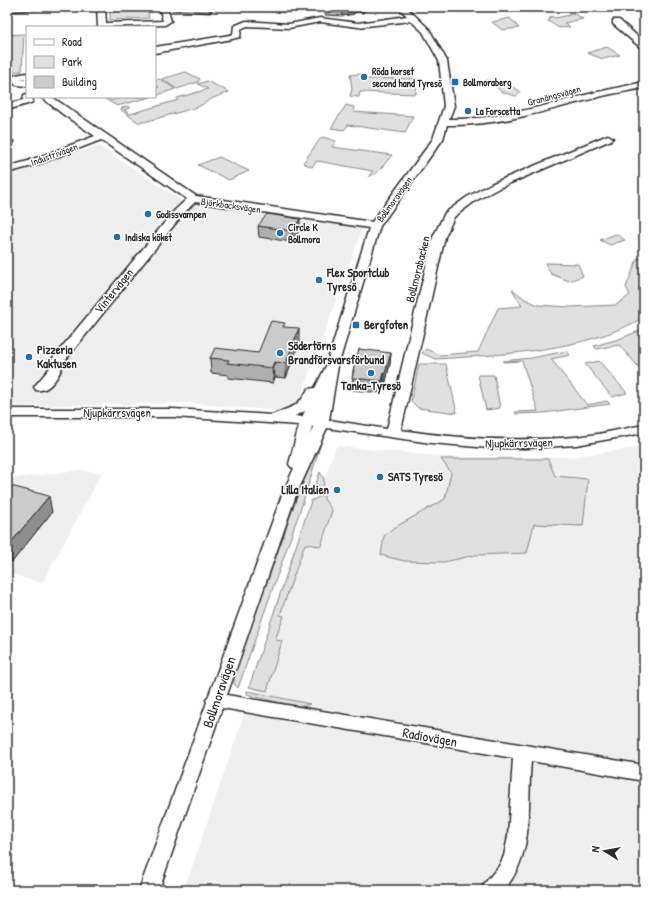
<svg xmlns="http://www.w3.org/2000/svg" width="651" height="897" viewBox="0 0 651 897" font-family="'Patrick Hand',sans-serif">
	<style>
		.built { fill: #efefef }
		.green { fill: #e0e0e0; stroke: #868686 }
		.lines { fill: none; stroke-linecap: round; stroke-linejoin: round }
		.minor-casing { stroke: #2b2b2b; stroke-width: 3 }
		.minor { fill: #fff; fill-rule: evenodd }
		.wall { fill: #afafaf; stroke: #2b2b2b }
		.shaded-wall { fill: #8e8e8e; stroke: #2b2b2b }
		.building { fill: #cbcbcb; stroke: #2b2b2b }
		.poi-dot { fill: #1f6fb2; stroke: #fff; stroke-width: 1.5 }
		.labels { text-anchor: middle; stroke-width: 3; stroke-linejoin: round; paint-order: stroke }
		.far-poi-label { font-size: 10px; font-weight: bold; fill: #2b2b2b; stroke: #fff; text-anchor: start }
		.far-street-label { font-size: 10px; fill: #2b2b2b; stroke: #fff }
		.street-label { font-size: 12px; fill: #2b2b2b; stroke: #fff }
		.poi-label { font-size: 12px; font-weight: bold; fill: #2b2b2b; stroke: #fff; text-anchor: start }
		.near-street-label { font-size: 14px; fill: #2b2b2b; stroke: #fff }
	</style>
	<rect width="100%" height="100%" fill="#fff"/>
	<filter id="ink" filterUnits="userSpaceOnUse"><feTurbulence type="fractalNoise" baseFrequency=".025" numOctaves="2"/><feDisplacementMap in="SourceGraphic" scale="8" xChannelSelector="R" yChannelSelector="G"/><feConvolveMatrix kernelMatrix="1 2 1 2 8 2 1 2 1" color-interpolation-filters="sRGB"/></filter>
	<g filter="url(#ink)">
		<path class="built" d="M99,146L184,202L363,227L299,401L279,411L188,403L17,406L7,405V174Z
			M336,446L448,457H569L644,447V890H184Z
			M80,470L102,473L42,583L7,573V479Z"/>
		<path class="green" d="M147,8L149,18L110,20V10Z
			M575,14L583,19L564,23L570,27L559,28L548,21L551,16L555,18Z
			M510,18L519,28L502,30L492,22Z
			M24,34L22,71L7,72V35Z
			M607,47L620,55L603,59L587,53Z
			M186,72L200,79L198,82L177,89L162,79Z
			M361,74L362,79L415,78L417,79L416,94L360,92L359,97L350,96L352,89L350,75Z
			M160,79L175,89L155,96V89L159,87L155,85V80Z
			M486,80H498L520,91V93L516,96L501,92L495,85H484Z
			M207,81L229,92L213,98L198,107L144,122H138L121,110L122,108L127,106L130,108L124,110L130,114L178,100L177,98L208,89L198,84Z
			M106,97L111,101L125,97H151L117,106L103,98Z
			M346,105L354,107L353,112L413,116L405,133L348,125L344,130L331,128Z
			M323,137L336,141L332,147L392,155L377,173L368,177L373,171L317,161L312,167L303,163L320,139Z
			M219,157L249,171L229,180L198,165Z
			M616,234L625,240L610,245L600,240Z
			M644,258V317C588,351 499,355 435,359L422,353L426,349L440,355L478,352L498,308L522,306L512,289L525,299L538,305L570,307L616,305L630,295L626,287L637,259Z
			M545,263L578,264L583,276L569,281L551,274Z
			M644,329V334L639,336L644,340V373L619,345L596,349L594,346L619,339Z
			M567,351L570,355L551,359L587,405L607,401L610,404L543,413L516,414L515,412L538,411L522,361L503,362V361L531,358Z
			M599,361L627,393L612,397L585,364Z
			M419,364H446L457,413L418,408L411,401Z
			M478,375H494L500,408L486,410Z
			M316,443H321L304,499L238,688L234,684V668L260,598L269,577Z
			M441,459H548L555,476L588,479L583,526L534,524L527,553L475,555L444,562L404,561L381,555L384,536L392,529L445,499L451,473Z
			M320,472L324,479L323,489L312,495Z
			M324,494V499L332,510L321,546L305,544L280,615L284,616L275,640L282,641L267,691L249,687L311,501Z
			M247,691L310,704C309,704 305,706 304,706C296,707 254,697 247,694Z"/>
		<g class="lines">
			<g class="minor-casing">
				<path id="minor" d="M7,7H42L38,9L7,11Z
					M97,7H105L106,23L163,21L159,7H167L171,21L165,25L98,27Z
					M398,7H406L429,29L447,61L454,106L449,119C499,120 545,105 593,93C610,89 627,86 644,82V88C629,91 614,93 599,97C548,110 500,126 447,125L443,139L380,226L338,366L329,420L387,429L433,237L445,213L467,197L491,184L608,135L613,138L611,140L499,188L475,201L454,217L445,237L401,430C459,439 516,442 575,437C598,435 621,429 644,425V433L576,445L527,448H489L431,443L327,428L296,495L227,695L644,765V781L531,761C527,805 535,854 504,890H481L484,884L499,866L504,856L508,836L513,758L222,708L159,890H139L207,702L206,700L209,695L282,495L294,468L291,467L289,464L299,425L173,417H7V409H173L272,415L294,406L302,399L308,389L315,388L326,366L369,228L195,202L183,214L63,363C61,374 49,393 36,390L34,387L49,369L52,359L175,210L187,199L101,140L36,165L7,173V167L28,161L95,136L64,115L41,97H52L196,196L372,222L433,139L444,106L439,61L423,32L411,21L358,27L320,22L289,28L247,26L241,29L240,37L232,39L155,53V47L230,35L233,34L234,26L246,21L289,24L320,18L358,23L407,16ZM305,411L302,417L295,416ZM312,426L313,427L310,435Z
					M613,20H619L644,42V49L641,48L613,24Z
					M27,73V79L20,80H27V86L16,85L11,80L15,75Z
					M27,94V97H32L33,101L31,103L7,110V104L23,100L24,95Z
					M9,139L14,142L10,147L7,148V140Z"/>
			</g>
			<use href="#minor" class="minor"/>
		</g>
		<path class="wall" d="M171,7H215L210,13L172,10Z
			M252,7H366L363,13L355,12L354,14L342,16L325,15V11L304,10L301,13L253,10Z
			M258,226L300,229L292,242L259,237Z
			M285,327L299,343L286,378L275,377L273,383L228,378V375L211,373L210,358L258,353Z
			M391,353L390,364L385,385H383L381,393L352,390L353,370Z
			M7,485L52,512L12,562L7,560Z"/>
		<path class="shaded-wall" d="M210,7H215L210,13Z
			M301,7H304V10L301,13Z
			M349,7H356L355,12L354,14L342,16V8Z
			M363,7H366L363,13Z
			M300,219V229L292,242V231Z
			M299,328V343L286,378V363Z
			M391,353L390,364L385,385V373Z
			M274,362L275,377L273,383L272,368Z
			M384,373L383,385L381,393L382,381Z
			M49,496L52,512L12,562L9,545Z"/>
		<path class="building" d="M329,7H349L342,8Z
			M267,214L300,219L292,231L258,226Z
			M271,321L285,323L283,327L299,328L286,363L274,362L272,368L227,363L229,360L210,358L215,348L258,353Z
			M359,349L391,353L385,373H384L382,381L352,378L354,370H353Z
			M7,485L49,496L9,545H7Z"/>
	</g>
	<g class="poi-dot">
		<circle cx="364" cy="77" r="4"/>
		<rect x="451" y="78" width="8" height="8" rx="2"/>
		<circle cx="468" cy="111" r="4"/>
		<circle cx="148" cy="214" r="4"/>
		<circle cx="280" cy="233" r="4"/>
		<circle cx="117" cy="237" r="4"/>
		<circle cx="319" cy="280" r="4"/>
		<rect x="352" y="321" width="8" height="8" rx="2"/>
		<circle cx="280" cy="353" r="4"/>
		<circle cx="29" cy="357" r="4"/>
		<circle cx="371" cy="373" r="4"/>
		<circle cx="380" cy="477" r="4"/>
		<circle cx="337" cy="490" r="4"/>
	</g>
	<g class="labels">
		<g class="far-poi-label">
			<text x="372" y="75">Röda korset<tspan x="372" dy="12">second hand Tyresö</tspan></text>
			<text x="463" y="86">Bollmoraberg</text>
			<text x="476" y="115">La Forscetta</text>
			<text x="156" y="218">Godissvampen</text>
			<text x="288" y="231">Circle K<tspan x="288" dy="12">Bollmora</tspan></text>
			<text x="125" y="241">Indiska köket</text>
		</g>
		<g class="far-street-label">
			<text transform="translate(554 95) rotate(-15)" y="4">Granängsvägen</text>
			<text transform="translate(54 154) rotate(-20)" y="4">Industrivägen</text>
			<text transform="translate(394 199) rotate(-54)" y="4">Bollmoravägen</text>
			<text transform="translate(231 205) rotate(8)" y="4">Björkbacksvägen</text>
		</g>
		<g class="street-label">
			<text transform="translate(418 269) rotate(-76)" y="4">Bollmorabacken</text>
			<text transform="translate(114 291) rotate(-51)" y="4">Vintervägen</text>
			<text x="117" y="417">Njupkärrsvägen</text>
			<text transform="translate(519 443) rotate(-1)" y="4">Njupkärrsvägen</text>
		</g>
		<g class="poi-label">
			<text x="327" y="277">Flex Sportclub<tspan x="327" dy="14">Tyresö</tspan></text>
			<text x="364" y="329">Bergfoten</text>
			<text x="288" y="350">Södertörns<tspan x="288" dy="14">Brandförsvarsförbund</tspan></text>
			<text x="37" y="354">Pizzeria<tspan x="37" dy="14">Kaktusen</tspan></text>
			<text x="371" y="390" text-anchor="middle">Tanka-Tyresö</text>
			<text x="388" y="481">SATS Tyresö</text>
			<text x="329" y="494" text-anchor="end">Lilla Italien</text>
		</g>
		<g class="near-street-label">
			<text transform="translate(219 692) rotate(-71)" y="5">Bollmoravägen</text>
			<text transform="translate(430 737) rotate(10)" y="5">Radiovägen</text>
		</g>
	</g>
	<rect width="651" height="897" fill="none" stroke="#fff" stroke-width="24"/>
	<rect x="12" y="12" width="627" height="873" fill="none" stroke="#2b2b2b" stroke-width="1.5" filter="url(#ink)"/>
	<rect x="26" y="26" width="130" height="72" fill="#ffffff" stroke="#aaaaaa"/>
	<rect x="34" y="39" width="20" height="6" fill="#ffffff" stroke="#aaaaaa"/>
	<text x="62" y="46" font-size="12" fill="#2b2b2b">Road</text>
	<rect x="34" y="56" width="20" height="12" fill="#e0e0e0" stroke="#aaaaaa"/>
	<text x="62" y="66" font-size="12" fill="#2b2b2b">Park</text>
	<rect x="34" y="76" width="20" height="12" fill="#cbcbcb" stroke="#aaaaaa"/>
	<text x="62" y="86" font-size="12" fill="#2b2b2b">Building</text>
	<g transform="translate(605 851) rotate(281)" stroke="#ffffff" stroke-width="3" paint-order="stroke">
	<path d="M0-3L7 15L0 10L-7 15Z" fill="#2b2b2b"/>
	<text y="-6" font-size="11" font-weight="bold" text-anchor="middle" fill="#2b2b2b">N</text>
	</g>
</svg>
